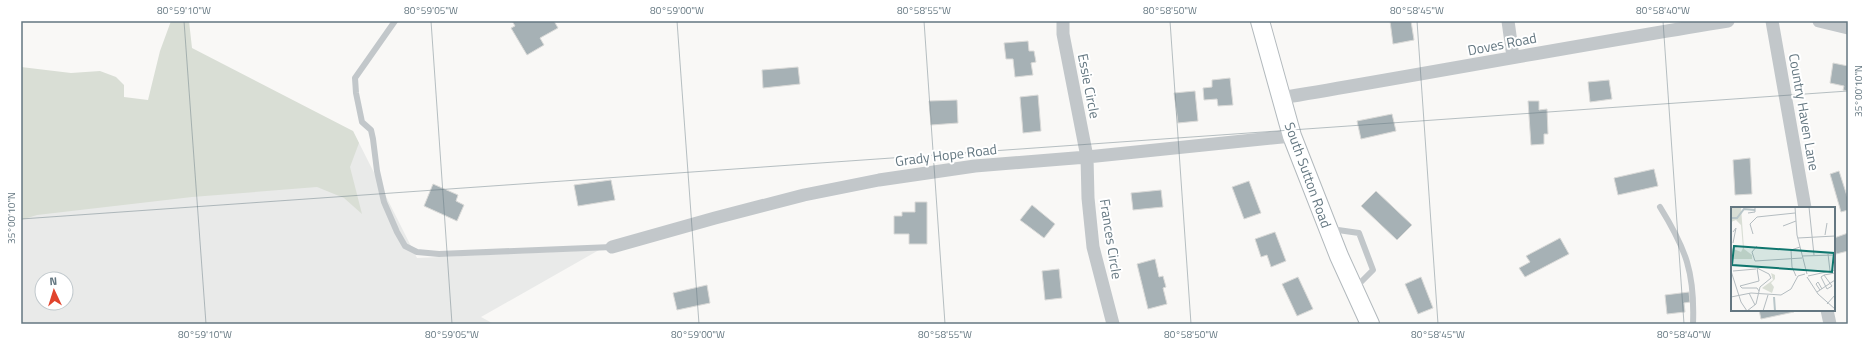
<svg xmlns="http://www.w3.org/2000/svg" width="1869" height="345" viewBox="0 0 1869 345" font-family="'Titillium Web',sans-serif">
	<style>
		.built { fill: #e9eae9; fill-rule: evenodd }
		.green { fill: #d9ded5 }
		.building { fill: #a6b1b5; stroke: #dadad8 }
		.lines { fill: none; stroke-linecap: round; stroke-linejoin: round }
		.secondary-casing { stroke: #b2b9bd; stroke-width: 20 }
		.service { stroke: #c2c7ca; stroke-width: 6 }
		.minor { stroke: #c2c7ca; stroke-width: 13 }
		.secondary { stroke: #fff; stroke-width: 18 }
		.ticks { fill: none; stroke: #647781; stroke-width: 1; stroke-opacity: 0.45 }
		.labels { text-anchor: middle; stroke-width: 4; stroke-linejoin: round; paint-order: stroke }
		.street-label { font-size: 14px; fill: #647781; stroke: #fff }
		.inset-river { fill: none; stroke: #b9c6c9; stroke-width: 2 }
		.inset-road { fill: none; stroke: #b4bcc0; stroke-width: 1 }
		.view { fill: #0f766e; fill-opacity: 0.15; stroke: #0f766e; stroke-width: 2 }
		.inset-edge { fill: none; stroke: #647781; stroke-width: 2 }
		.neatline { fill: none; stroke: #647781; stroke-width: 1.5 }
		.ticks-label { font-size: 10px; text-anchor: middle; fill: #647781 }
	</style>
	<rect width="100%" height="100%" fill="#f9f8f6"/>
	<path class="built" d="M21,92L353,131L417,258L599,250L481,317L494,324H21ZM42,279H66V303H42Z"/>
	<path class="green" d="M171,21H189L192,48L353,131L359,143L350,167L362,214L344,198L317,187L192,197L37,215L21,220V67L71,73L100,71L116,77L124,85V97L148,100L160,51Z"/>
	<path class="building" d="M512,21H554L558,28L540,38L544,45L527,55L511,28L515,26Z
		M1390,21H1411L1414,40L1393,44Z
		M1028,41L1029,51H1034L1036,62L1031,63L1033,75L1015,77L1013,59H1006L1004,43Z
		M1833,63L1848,66V91L1843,90L1844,86L1830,83Z
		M798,67L800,84L763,88L762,70Z
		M1230,78L1233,105L1218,106L1217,99L1204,100L1203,88L1212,87V80Z
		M1609,80L1612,99L1590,102L1588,82Z
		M1195,91L1198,121L1178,123L1174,93Z
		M1038,95L1041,131L1023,133L1020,97Z
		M957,100L958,123L931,125L929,101Z
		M1528,101H1539V110L1547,109L1548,134H1544V144L1531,145Z
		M1392,114L1396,131L1361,139L1357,121Z
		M1750,158L1752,194L1735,195L1733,160Z
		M1654,169L1658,186L1618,195L1614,178Z
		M1839,171L1848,199V210L1841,212L1830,174Z
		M611,180L615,200L578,206L574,185Z
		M1249,181L1261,213L1244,219L1232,187Z
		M433,184L458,195L456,201L464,205L457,221L424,206Z
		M1161,190L1163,207L1133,210L1131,193Z
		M1376,191L1412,225L1397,240L1361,206Z
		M915,202H927V244H909V234H894V216H902V212H915Z
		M1032,205L1055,224L1044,238L1020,220Z
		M1275,232L1286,261L1271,267L1267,255L1261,257L1255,239Z
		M1848,233V251L1836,254L1834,238Z
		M1560,238L1569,254L1525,277L1519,268L1530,262L1526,256Z
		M1155,259L1159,277L1163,276L1166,287L1163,288L1167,304L1148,309L1137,264Z
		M1059,269L1062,298L1045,300L1042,271Z
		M1298,277L1313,309L1297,316L1282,284Z
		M1421,277L1433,308L1418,314L1405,284Z
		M707,285L710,303L677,310L673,293Z
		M1689,292L1690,302L1684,303L1685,312L1667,314L1665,295Z
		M1759,310H1793L1794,312L1761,319Z"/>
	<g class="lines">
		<g class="secondary-casing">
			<path id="secondary" d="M1260,21L1292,136L1339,256L1370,324"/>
		</g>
		<path class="service" d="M395,21L355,78L356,93L362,122L371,130L373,139L377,171L384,202L397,232L405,246L417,252L439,254L612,247
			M1660,207C1686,249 1695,273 1693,324
			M1331,229L1359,233L1373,270L1355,288"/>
		<path class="minor" d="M1063,21V34L1087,157L1088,198L1093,247L1113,324
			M1508,21L1513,57
			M1772,21L1805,208
			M1819,21L1848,28
			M1281,98C1430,73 1579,45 1728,21
			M612,247L715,218L804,195L879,180L975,166L1087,157L1292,136
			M1827,310L1830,324"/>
		<use href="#secondary" class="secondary"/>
	</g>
	<path class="ticks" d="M184,21L206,324M431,21L452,324M677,21L699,324M924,21L945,324M1170,21L1191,324M1417,21L1438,324M1663,21L1684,324M21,219L1848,91"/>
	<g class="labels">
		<g class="street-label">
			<text transform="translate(1502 44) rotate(-11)" y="5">Doves Road</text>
			<text transform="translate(1089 86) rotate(79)" y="5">Essie Circle</text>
			<text transform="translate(1804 112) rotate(80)" y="5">Country Haven Lane</text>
			<text transform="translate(946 155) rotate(-7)" y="5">Grady Hope Road</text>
			<text transform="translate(1308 175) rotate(70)" y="5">South Sutton Road</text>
			<text transform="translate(1111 239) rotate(81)" y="5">Frances Circle</text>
		</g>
	</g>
	<g transform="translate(1731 207)">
		<rect width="104" height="104" fill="#f9f8f6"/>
		<path d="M0,0H10L13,42L21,48V52H0V41L10,45L12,41L10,18L5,13L0,15ZM40,66L44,68V72L40,76L43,80L41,86L31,81L42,73Z" fill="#d9ded5"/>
		<path class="inset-river" d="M0,11H6L13,2L24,3M43,90L44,104"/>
		<path class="inset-road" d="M64,0L66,28L76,67M78,0L83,48M17,6L24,5V0M52,19L65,14M2,25L5,21L2,36M22,27L19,17L26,10L64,6M94,28L96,16M67,31L104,29M26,39L21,45L24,54L71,51M97,47L99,64M71,49L104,48M0,64L10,95L16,104M2,64L25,62M93,68L101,79L96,82L90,70L93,68L104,66M65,69L61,60L60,43L69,40M77,69L104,63M76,70L87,87L104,102M89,83L85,77L87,75L91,82M86,85L104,73M18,86L24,98M0,90L20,86L50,88L60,82L67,69L74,67M96,97L104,88M16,104L25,97L29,80L40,71L38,67L26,61L28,74L9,79L11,81H26L28,84M32,104L37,88"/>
		<path class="view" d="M3,39L103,46L101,65L1,58Z"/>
		<rect width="104" height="104" class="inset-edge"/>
	</g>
	<rect width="1869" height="345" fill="none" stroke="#ffffff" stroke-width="44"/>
	<g transform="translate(54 291) rotate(356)"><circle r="19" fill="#ffffff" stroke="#c1c9cd"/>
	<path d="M0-3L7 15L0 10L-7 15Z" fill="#e1442d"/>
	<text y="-6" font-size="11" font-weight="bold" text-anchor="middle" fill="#647781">N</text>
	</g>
	<rect x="22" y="22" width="1825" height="301" class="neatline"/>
	<g class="ticks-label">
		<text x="184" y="14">80°59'10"W</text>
		<text x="431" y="14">80°59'05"W</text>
		<text x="677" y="14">80°59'00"W</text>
		<text x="924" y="14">80°58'55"W</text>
		<text x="1170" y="14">80°58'50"W</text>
		<text x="1417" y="14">80°58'45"W</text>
		<text x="1663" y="14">80°58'40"W</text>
		<text transform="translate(1858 91) rotate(-90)" y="4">35°00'10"N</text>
		<text transform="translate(11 218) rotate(-90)" y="4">35°00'10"N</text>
		<text x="205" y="338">80°59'10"W</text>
		<text x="452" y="338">80°59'05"W</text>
		<text x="698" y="338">80°59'00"W</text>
		<text x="945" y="338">80°58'55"W</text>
		<text x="1191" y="338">80°58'50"W</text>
		<text x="1438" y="338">80°58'45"W</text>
		<text x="1684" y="338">80°58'40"W</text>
	</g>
</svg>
